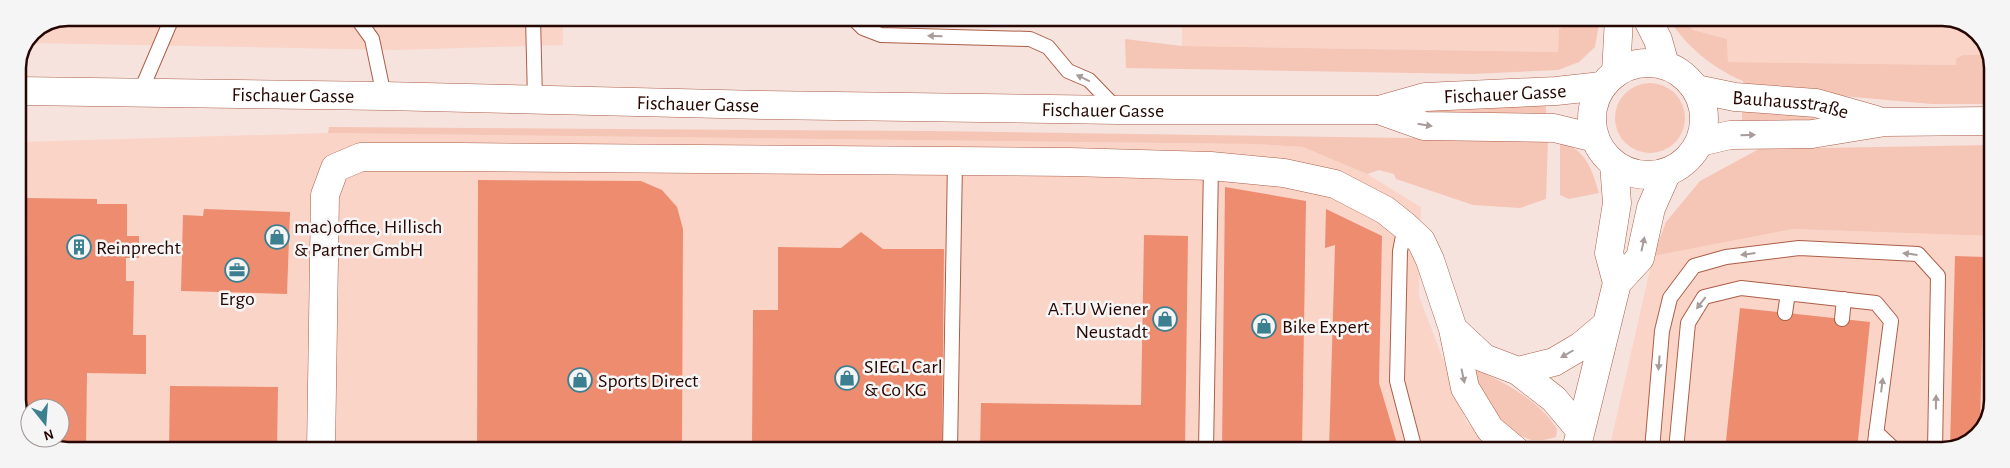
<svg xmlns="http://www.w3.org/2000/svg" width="2010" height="468" viewBox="0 0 2010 468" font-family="'Alegreya Sans',sans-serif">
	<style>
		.built { fill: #fbd4c8 }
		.green { fill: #f5c5b6 }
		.building { fill: #ee8c70 }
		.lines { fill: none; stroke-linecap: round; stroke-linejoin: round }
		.lane-casing { stroke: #ac5e47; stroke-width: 16 }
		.street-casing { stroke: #ac5e47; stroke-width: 29 }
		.secondary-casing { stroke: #ac5e47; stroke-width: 29 }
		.lane { stroke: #fff; stroke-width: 14 }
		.street { stroke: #fff; stroke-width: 28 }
		.secondary { stroke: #fff; stroke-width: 28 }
		.oneway { fill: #a89c9a }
		.labels { text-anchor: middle; stroke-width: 5; stroke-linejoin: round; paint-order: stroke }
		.street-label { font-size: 20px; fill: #260702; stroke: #f5f5f5 }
		.poi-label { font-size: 20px; fill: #260702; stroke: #f5f5f5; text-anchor: start }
		.rim { fill: none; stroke: #260702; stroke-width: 2.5 }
	</style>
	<rect width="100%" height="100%" fill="#f6e3de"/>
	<path class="built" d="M68,18H563V45L396,50L28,43L32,32Z
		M605,18H1572L1570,23L1559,29L1558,52L1182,46V25L605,22Z
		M1681,18L1952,19L1980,34L1989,55L1956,59V65L1728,62L1727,39L1693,30Z
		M328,133L1255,144L1303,147L1367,174L1421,207L1419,296L1467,423L1494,450L58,449L38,438H60V408H30V433L18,406V142Z
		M1793,229L1991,236L1989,414L1975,438L1942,450H1609L1653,256Z"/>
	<path class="green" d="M1572,18H1600L1595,47L1579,62L1558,70L1472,74L1126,68L1125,39L1182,46L1558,52L1559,29L1570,23Z
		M1668,18H1681L1693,30L1727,39L1728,62L1956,65V59L1963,55H1989L1992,62V103L1987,104H1932L1743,87V81C1712,68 1686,46 1668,18Z
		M1615 118a35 35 0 1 1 70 0a35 35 0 1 1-70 0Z
		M1546,104V114L1425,113V107Z
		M1742,110L1814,117V122L1742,121Z
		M329,127L931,131L1548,140L1546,199L1520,208L1473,205L1396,179L1394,174L1379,170L1367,174L1303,147L1255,144L328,133Z
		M1560,141C1587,152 1591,167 1599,193L1569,199L1560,195Z
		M1992,145V236L1793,229L1653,256L1666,222L1700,181L1759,149Z
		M1476,369C1506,384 1539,400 1557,429L1556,437L1544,440H1531L1509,431L1484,401L1474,371Z"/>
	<path class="building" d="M219,18H262V20L219,19Z
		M478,180L641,181L662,190L677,207L683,229L682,450H477Z
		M1225,187L1306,201L1302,450H1222Z
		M18,192H26V198L97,199V204H127V236H139V258H126V281H134L133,335H146V374L87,373L86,449H58L38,438H60V408H30V433L18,406Z
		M204,209L290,212L287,294L181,291L183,215L203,216Z
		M1326,209L1382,236L1379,383L1399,450H1329L1335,245L1325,248Z
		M861,232L883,249H944L942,450H776L777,446H752L753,310H778V247L841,248Z
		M1144,235L1188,236L1185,450H980L981,403L1141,405Z
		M1955,256L1984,257L1980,429L1975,438L1950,447Z
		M1740,308L1870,322L1857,450H1725Z
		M170,386L278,387L277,450H169Z"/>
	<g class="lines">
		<g class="lane-casing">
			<path id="lane" d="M357,18L372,39L384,96
				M533,18L535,99
				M853,18L863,28L881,35L1030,39L1048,47L1068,71L1089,80L1118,110
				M140,93L172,18
				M1405,226L1400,251L1397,381L1415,450
				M1785,313L1788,293
				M1842,319L1844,299
				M1876,432L1895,450
				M950,450L955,162
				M1206,450L1211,166
				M1652,450L1662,331L1670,298L1694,266L1726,257L1799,248L1918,254L1938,276L1935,450
				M1676,450L1688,323L1704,297L1741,288L1876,303L1891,321L1874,450"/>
		</g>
		<g class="street-casing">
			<path id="street" d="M1647,18L1658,40L1665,65
				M1616,73L1619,18
				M1614,164L1617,203L1609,253L1617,283
				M1453,329L1484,358L1518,371L1554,399L1580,430
				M1518,371L1554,362L1581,346L1606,325
				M321,450L325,195L335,168L361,157H461L1070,162L1211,166L1284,173L1335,184L1385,210L1405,226L1421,241L1430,260L1453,329L1465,388L1490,429L1515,450
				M1576,450L1617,283L1640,258L1651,208L1667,172"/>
		</g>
		<g class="secondary-casing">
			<g id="secondary">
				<circle cx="1648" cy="119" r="56"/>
				<path id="s1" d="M1696,89L1735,97L1816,103L1876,120"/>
				<path id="s2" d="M18,91L384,96L763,105L1119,110H1379L1425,97L1556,91L1602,86"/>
				<path d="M1379,110L1424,126L1554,128L1595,138"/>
				<path d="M1700,142L1730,135L1812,134L1885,122L1992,121"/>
			</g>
		</g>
		<use href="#lane" class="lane"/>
		<use href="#street" class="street"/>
		<use href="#secondary" class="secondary"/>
	</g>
	<defs><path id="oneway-solid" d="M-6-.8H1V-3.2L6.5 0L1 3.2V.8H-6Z" transform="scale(1.25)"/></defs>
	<g class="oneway">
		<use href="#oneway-solid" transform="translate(935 36) rotate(-179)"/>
		<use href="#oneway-solid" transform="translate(1083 78) rotate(-154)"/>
		<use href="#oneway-solid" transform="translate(1425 125) rotate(9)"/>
		<use href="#oneway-solid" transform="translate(1748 135) rotate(-1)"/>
		<use href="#oneway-solid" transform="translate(1643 244) rotate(-78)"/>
		<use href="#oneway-solid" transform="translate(1748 254) rotate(173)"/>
		<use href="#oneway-solid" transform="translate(1910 254) rotate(-173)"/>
		<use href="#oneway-solid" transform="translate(1701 303) rotate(128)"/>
		<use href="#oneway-solid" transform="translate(1567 354) rotate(150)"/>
		<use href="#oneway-solid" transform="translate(1659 363) rotate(95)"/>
		<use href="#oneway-solid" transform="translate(1463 376) rotate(78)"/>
		<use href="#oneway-solid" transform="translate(1882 385) rotate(-83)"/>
		<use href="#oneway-solid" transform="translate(1936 402) rotate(-89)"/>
	</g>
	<defs>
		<g id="shop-ring" transform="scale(1.25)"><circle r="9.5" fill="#f5f5f5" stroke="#3c7f90" stroke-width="1.5"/><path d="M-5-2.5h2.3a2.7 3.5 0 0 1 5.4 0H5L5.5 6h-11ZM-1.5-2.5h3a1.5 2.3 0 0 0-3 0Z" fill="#3c7f90"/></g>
		<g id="building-ring" transform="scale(1.25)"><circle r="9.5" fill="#f5f5f5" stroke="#3c7f90" stroke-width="1.5"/><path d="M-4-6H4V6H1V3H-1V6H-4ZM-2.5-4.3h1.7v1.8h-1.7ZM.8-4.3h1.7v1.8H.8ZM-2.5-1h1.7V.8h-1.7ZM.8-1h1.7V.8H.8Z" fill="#3c7f90"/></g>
		<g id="office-ring" transform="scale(1.25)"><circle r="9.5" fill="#f5f5f5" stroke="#3c7f90" stroke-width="1.5"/><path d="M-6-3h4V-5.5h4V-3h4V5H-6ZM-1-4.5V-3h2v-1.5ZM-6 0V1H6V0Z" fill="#3c7f90"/></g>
	</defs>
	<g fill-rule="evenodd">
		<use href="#shop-ring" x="277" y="237"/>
		<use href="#building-ring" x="79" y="247"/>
		<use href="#office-ring" x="237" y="270"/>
		<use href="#shop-ring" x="1165" y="319"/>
		<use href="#shop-ring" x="1264" y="326"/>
		<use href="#shop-ring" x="847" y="378"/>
		<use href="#shop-ring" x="580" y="380"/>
	</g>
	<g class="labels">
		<g class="street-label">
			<text dy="7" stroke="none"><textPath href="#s2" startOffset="1489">Fischauer Gasse</textPath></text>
			<text dy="7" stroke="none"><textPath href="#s2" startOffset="275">Fischauer Gasse</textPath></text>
			<text dy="7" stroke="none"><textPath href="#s2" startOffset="680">Fischauer Gasse</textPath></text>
			<text dy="7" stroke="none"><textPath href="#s1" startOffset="96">Bauhausstraße</textPath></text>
			<text dy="7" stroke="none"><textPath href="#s2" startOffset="1085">Fischauer Gasse</textPath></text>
		</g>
		<g class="poi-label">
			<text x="294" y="233">mac)office, Hillisch<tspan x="294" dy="23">&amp; Partner GmbH</tspan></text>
			<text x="96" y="254">Reinprecht</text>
			<text x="237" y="305" text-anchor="middle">Ergo</text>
			<text x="1148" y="315" text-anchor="end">A.T.U Wiener<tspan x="1148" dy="23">Neustadt</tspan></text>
			<text x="1282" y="333">Bike Expert</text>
			<text x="864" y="373">SIEGL Carl<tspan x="864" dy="23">&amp; Co KG</tspan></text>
			<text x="598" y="387">Sports Direct</text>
		</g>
	</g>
	<path d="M0 0H2010V468H0ZM68 26H1942A42 42 0 0 1 1984 68V400A42 42 0 0 1 1942 442H68A42 42 0 0 1 26 400V68A42 42 0 0 1 68 26Z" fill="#f5f5f5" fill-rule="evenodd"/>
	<path class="rim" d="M68 26H1942A42 42 0 0 1 1984 68V400A42 42 0 0 1 1942 442H68A42 42 0 0 1 26 400V68A42 42 0 0 1 68 26Z"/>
	<g transform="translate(45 423) rotate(163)"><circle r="24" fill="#f5f5f5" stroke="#a29694"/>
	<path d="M0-4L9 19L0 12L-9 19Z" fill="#3c7f90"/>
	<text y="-8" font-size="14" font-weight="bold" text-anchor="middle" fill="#260702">N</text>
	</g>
</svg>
